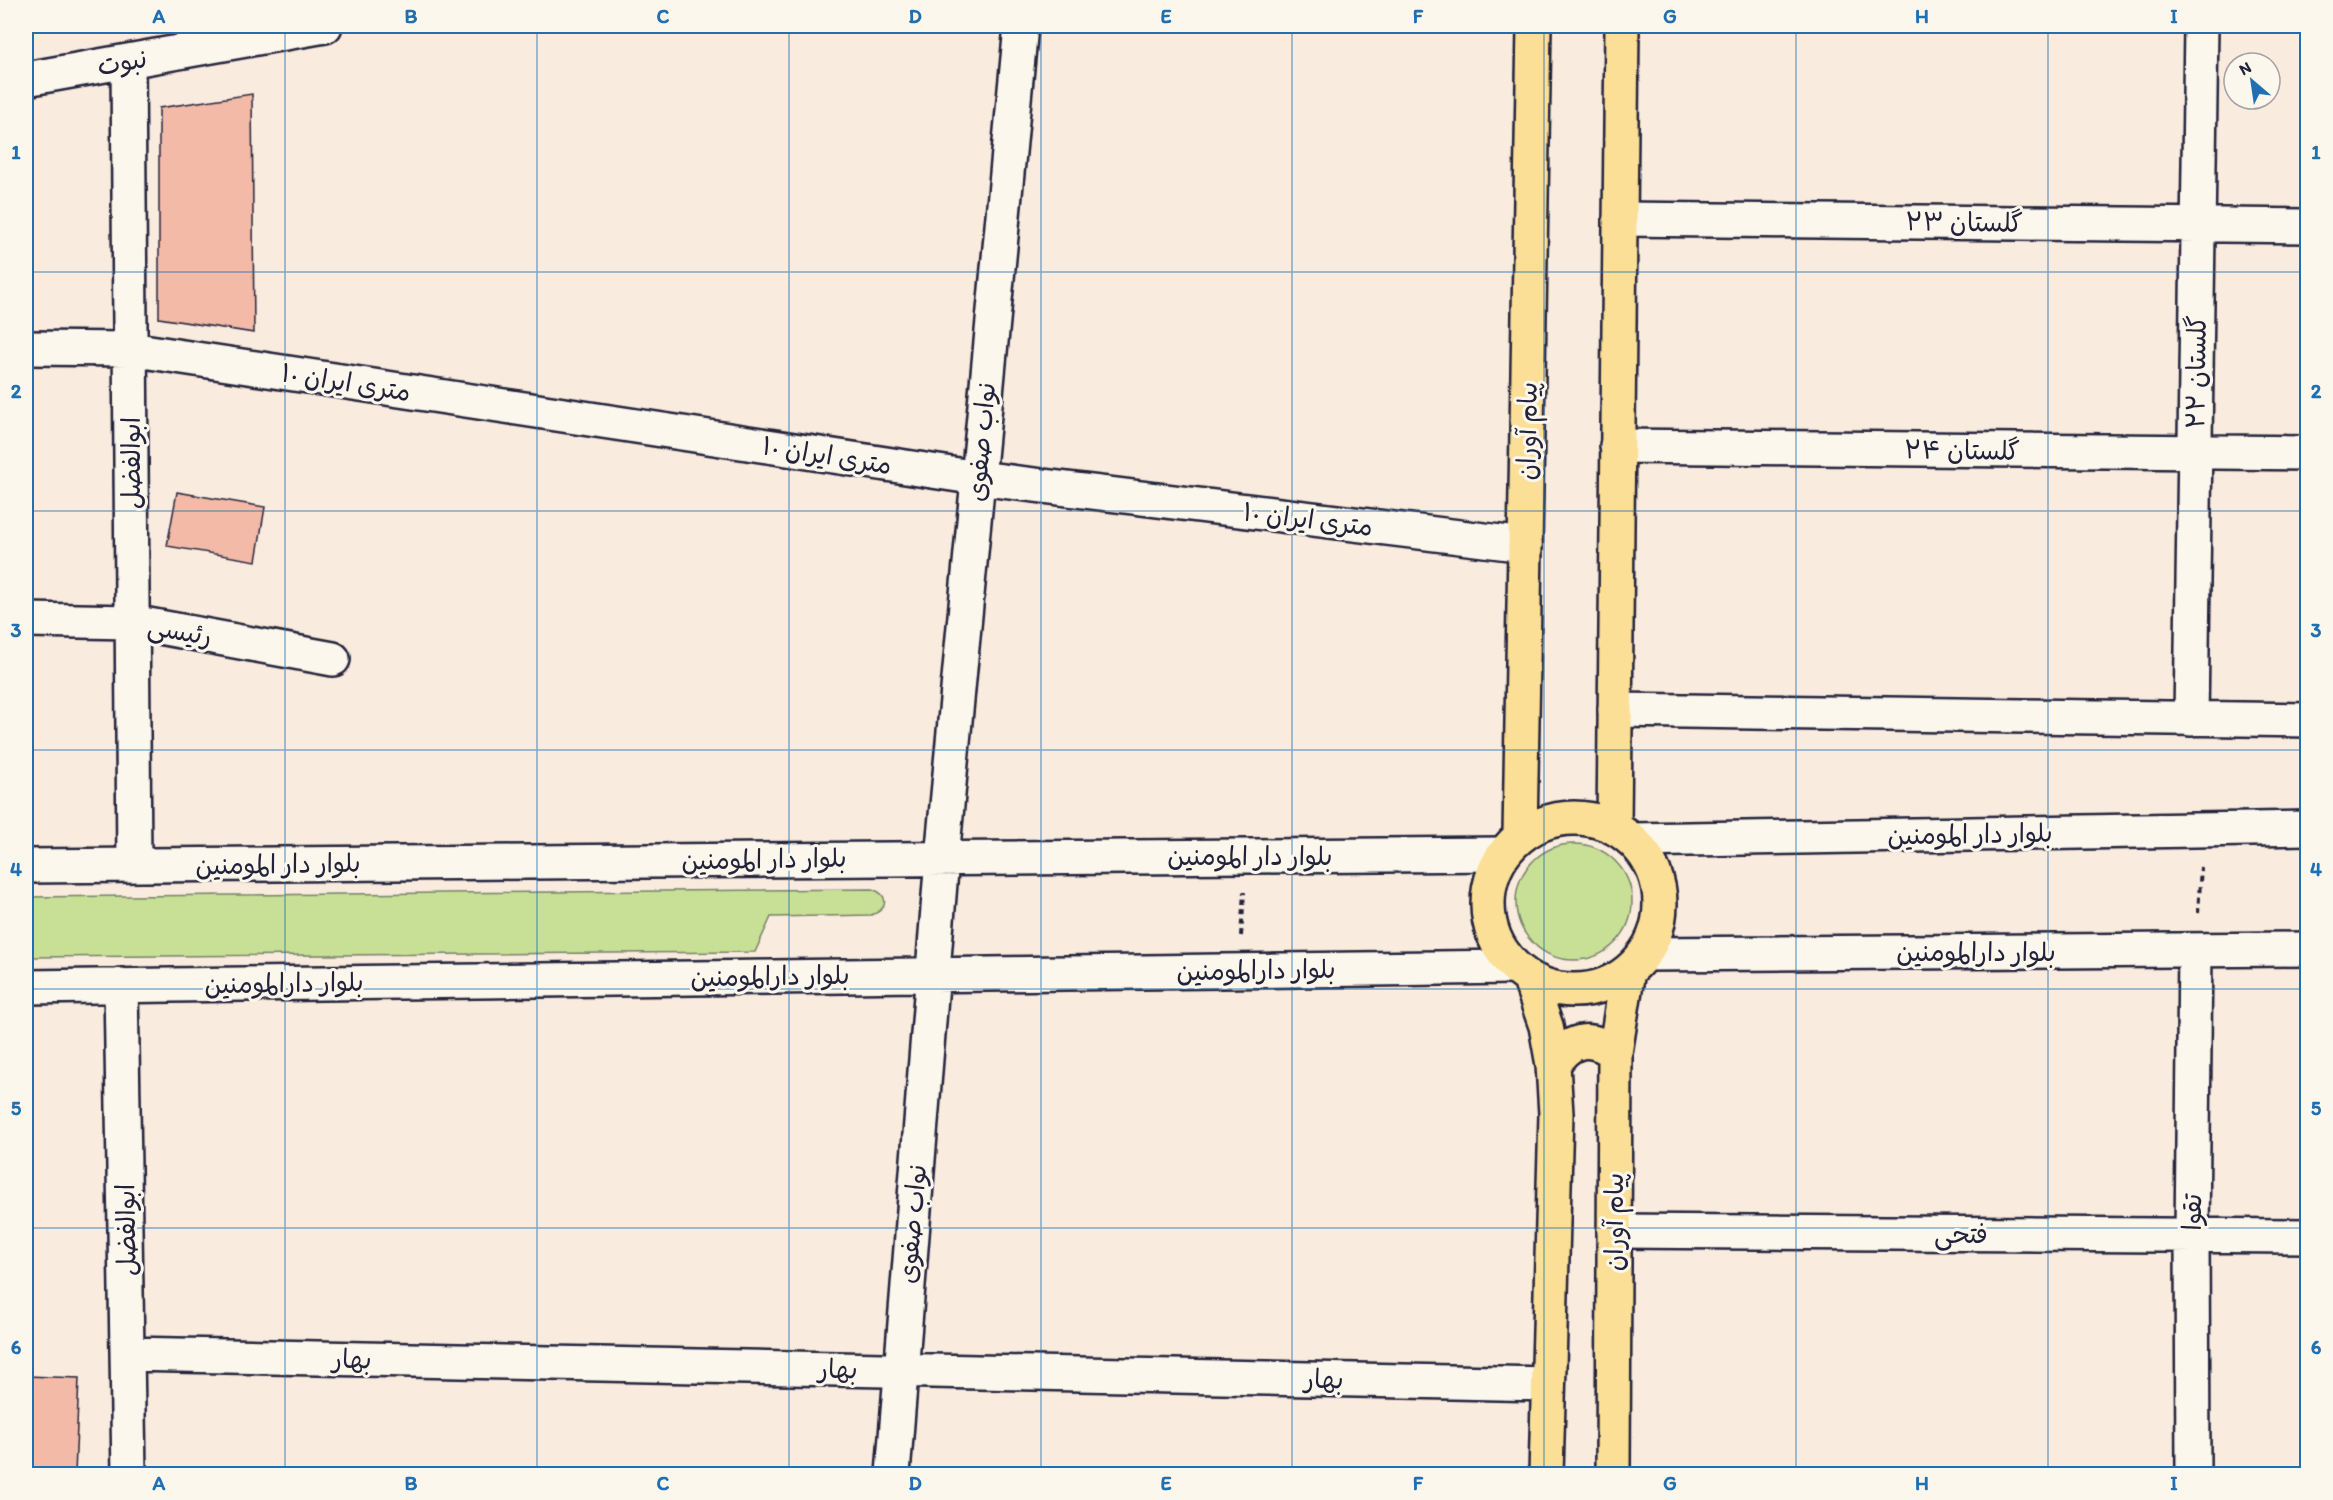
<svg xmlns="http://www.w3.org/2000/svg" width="2333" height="1500" viewBox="0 0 2333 1500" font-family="Itim,'Playpen Sans Arabic',sans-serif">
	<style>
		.green { fill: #c8e096; stroke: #758168; stroke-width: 1.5 }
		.building { fill: #f2baa7; stroke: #22223b; stroke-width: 1.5 }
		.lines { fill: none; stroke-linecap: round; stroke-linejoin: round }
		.minor-casing { stroke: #22223b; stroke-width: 38 }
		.major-casing { stroke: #22223b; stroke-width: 38 }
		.path { stroke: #22223b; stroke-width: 4; stroke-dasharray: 6 4.5; stroke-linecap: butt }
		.minor { stroke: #fbf7ec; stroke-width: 33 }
		.major { stroke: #fbdf96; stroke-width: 33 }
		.grid { fill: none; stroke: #1f6fb2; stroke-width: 1.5; stroke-opacity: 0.55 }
		.labels { text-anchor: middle; stroke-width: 6; stroke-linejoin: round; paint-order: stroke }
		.street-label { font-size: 26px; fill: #22223b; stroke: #fbf7ec }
		.neatline { fill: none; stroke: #1f6fb2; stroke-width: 2 }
		.grid-label { font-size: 20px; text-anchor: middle; font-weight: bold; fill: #1f6fb2 }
	</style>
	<rect width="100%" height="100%" fill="#f9ebde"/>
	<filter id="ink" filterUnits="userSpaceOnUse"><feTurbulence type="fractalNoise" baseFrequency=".0167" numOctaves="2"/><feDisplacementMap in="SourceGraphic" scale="12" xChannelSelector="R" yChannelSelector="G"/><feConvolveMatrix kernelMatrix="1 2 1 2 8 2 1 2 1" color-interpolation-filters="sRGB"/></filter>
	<g filter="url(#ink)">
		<path class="green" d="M1516 902a58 58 0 1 1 116 0a58 58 0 1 1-116 0Z
			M872,889C890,895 888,910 871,915L771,917L755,952L26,957V897Z"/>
		<path class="building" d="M252,94L254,333L159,318V108Z
			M177,492L265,507L256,561L167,546Z
			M26,1376L79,1378L75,1474H26Z"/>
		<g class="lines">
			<g class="minor-casing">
				<path id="minor" d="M128,61L134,865
					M26,79L325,26
					M1620,219L2308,226
					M26,348L130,349L978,478L1525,545
					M1617,446L2308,453
					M26,620L132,622L333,659
					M1615,710L2308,720
					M2191,719L2201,26
					M1633,840L2308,828
					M26,866L1503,854
					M1645,954L2308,949
					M121,985L129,1474
					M26,987L1514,967
					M1614,1231L2308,1236
					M128,1354L1548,1384
					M893,1474L942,858L1021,26
					M2193,1474L2192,1235L2195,950"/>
			</g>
			<g class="major-casing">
				<path id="major" d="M1488 904a86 86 0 1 1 172 0a86 86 0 1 1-172 0Z
					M1614,827L1622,26
					M1520,836L1534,26
					M1530,980L1546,1026L1553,1065L1556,1114L1546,1474
					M1553,1065C1569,1039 1590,1034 1615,1053
					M1613,1474L1615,1053L1628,971"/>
			</g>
			<path class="path" d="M2198,913L2201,867
				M1241,936L1244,892"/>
			<use href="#minor" class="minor"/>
			<use href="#major" class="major"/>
		</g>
	</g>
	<path class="grid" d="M285,26V1474M537,26V1474M789,26V1474M1041,26V1474M1292,26V1474M1544,26V1474M1796,26V1474M2048,26V1474M26,272H2308M26,511H2308M26,750H2308M26,989H2308M26,1228H2308"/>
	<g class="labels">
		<g class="street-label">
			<text transform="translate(122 62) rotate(-10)" y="9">نبوت</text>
			<text transform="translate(1964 222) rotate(1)" y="9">گلستان ۲۳</text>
			<text transform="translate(2196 372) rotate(-89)" y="9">گلستان ۲۲</text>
			<text transform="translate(346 382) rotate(9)" y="9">۱۰ متری ایران</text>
			<text transform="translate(1527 431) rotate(-89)" y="9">پیام آوران</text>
			<text transform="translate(981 442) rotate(-85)" y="9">نواب صفوی</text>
			<text transform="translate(1962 450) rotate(1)" y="9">گلستان ۲۴</text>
			<text transform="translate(827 455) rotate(9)" y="9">۱۰ متری ایران</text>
			<text transform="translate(131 463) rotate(-90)" y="9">ابوالفضل</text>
			<text transform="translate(1308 519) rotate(7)" y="9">۱۰ متری ایران</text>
			<text transform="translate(180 631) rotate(10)" y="9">رئیسی</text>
			<text transform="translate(1970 834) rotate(-1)" y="9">بلوار دار المومنین</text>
			<text x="1250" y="865">بلوار دار المومنین</text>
			<text transform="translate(764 859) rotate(-1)" y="9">بلوار دار المومنین</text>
			<text transform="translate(278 864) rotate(-1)" y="9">بلوار دار المومنین</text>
			<text x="1976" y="961">بلوار دارالمومنین</text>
			<text transform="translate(1256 970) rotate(-1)" y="9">بلوار دارالمومنین</text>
			<text transform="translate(770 976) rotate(-1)" y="9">بلوار دارالمومنین</text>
			<text transform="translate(284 983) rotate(-1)" y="9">بلوار دارالمومنین</text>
			<text transform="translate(2192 1212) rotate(-89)" y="9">تقوا</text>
			<text transform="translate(1614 1222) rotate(-90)" y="9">پیام آوران</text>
			<text transform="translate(912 1224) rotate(-85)" y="9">نواب صفوی</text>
			<text transform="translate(126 1230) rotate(-91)" y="9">ابوالفضل</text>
			<text x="1961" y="1243">فتحی</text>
			<text transform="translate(352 1359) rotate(1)" y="9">بهار</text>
			<text transform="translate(838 1369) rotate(1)" y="9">بهار</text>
			<text transform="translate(1324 1379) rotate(1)" y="9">بهار</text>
		</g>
	</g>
	<rect width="2333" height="1500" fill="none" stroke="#fbf7ec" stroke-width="66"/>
	<g transform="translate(2252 81) rotate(331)"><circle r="28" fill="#fbf7ec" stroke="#a4a2a5" stroke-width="1.5"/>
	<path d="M0-4.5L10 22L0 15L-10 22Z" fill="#1f6fb2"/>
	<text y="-9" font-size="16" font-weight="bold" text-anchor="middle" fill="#22223b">N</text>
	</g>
	<rect x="33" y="33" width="2267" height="1434" class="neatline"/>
	<g class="grid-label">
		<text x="159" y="23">A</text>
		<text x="411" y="23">B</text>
		<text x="663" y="23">C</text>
		<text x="915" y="23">D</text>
		<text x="1166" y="23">E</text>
		<text x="1418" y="23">F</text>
		<text x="1670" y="23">G</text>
		<text x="1922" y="23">H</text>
		<text x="2174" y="23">I</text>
		<text x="16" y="159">1</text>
		<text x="2316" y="159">1</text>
		<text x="16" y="398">2</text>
		<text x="2316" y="398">2</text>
		<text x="16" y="637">3</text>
		<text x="2316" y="637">3</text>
		<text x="16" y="876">4</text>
		<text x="2316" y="876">4</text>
		<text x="16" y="1115">5</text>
		<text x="2316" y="1115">5</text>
		<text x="16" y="1354">6</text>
		<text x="2316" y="1354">6</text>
		<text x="159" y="1490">A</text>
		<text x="411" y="1490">B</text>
		<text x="663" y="1490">C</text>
		<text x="915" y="1490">D</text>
		<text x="1166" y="1490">E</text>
		<text x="1418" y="1490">F</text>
		<text x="1670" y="1490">G</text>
		<text x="1922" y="1490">H</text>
		<text x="2174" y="1490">I</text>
	</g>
</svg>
